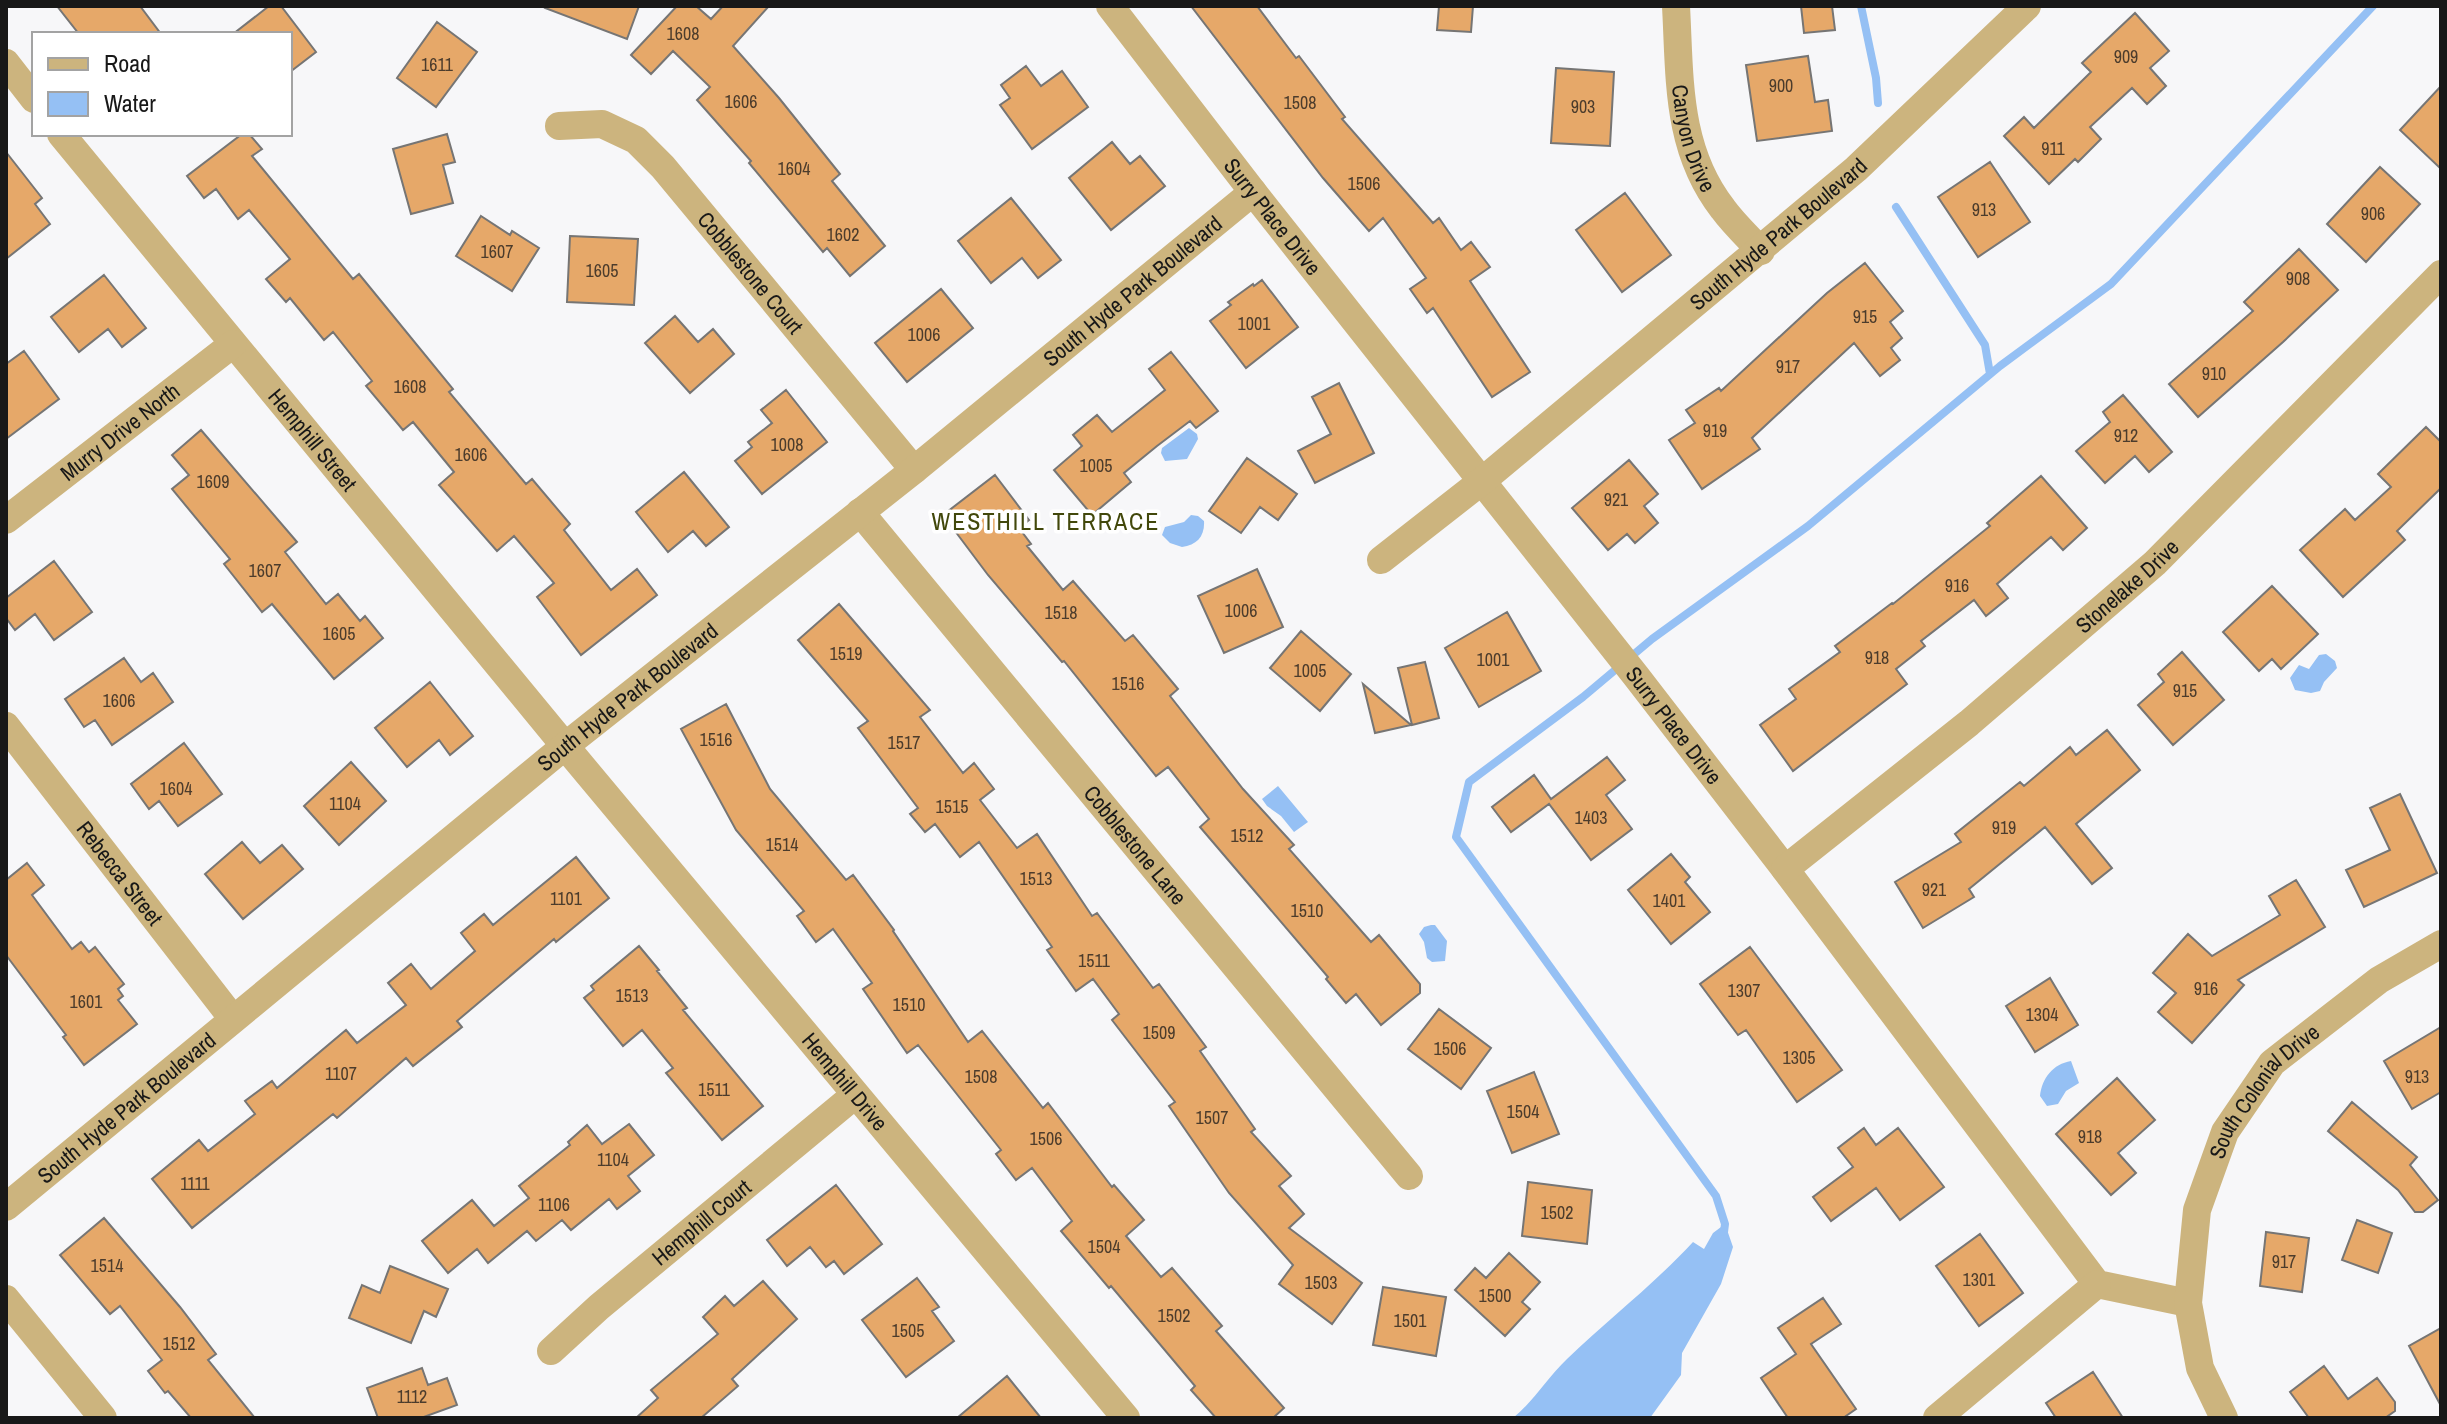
<svg xmlns="http://www.w3.org/2000/svg" width="2447" height="1424" viewBox="0 0 2447 1424" font-family="'Archivo Narrow',sans-serif">
	<style>
		.water { fill: #95c0f4 }
		.lines { fill: none; stroke-linecap: round; stroke-linejoin: round }
		.stream { stroke: #95c0f4; stroke-width: 8 }
		.building { fill: #e6a869; stroke: #767574; stroke-width: 2 }
		.street { stroke: #ccb47e; stroke-width: 28 }
		.labels { text-anchor: middle; stroke-width: 7; stroke-linejoin: round; paint-order: stroke }
		.number-label { font-size: 18px; fill: #4c3c2c }
		.street-label { font-size: 22px; fill: #181818; stroke: #fff }
		.neighbourhood-label { font-size: 24px; letter-spacing: 2px; fill: #42480b; stroke: #fff }
	</style>
	<rect width="100%" height="100%" fill="#f7f7f9"/>
	<path class="water" d="M1189,428L1197,434L1198,439L1187,459L1165,461L1161,453L1162,448Z
		M1191,515L1198,516L1204,521C1205,536 1197,545 1182,547L1170,543L1162,535L1165,527L1184,522Z
		M2326,654L2335,661L2337,668L2324,682L2320,691L2311,693L2295,690L2290,678L2299,665L2309,669L2319,655Z
		M1278,786L1308,822L1294,832L1281,816L1267,806L1262,799Z
		M1431,925H1435L1447,941L1445,961L1432,962L1427,958L1424,942L1419,934L1424,927Z
		M2071,1061L2079,1083L2066,1091L2058,1104L2047,1106L2040,1096C2042,1078 2053,1064 2071,1061Z
		M1725,1224L1733,1247L1721,1284L1682,1353L1681,1375L1650,1418H1513C1534,1401 1547,1378 1567,1359C1609,1319 1654,1284 1693,1242L1704,1249L1713,1233Z"/>
	<g class="lines">
		<path class="stream" d="M1861,6L1876,78L1878,103
			M1896,207L1985,345L1990,374
			M1724,1232L1725,1224L1716,1196L1456,837L1469,782L1583,697L1652,639L1808,526L2000,366L2111,284L2373,6"/>
	</g>
	<path class="building" d="M57,6H140L161,34H79Z
		M269,6H281L316,52L290,72V34H233Z
		M546,6H639L627,39L545,8Z
		M677,6H696L711,19L723,6H769L733,46L779,98L840,174L832,181L885,246L850,276L827,248L823,252L749,163L751,161L697,100L710,87L673,51L651,74L631,55Z
		M1191,6H1257L1296,58L1299,56L1345,117L1342,119L1433,223L1439,218L1461,250L1471,242L1490,267L1470,281L1530,372L1492,397L1433,308L1427,313L1410,289L1426,278L1383,218L1369,231L1323,178Z
		M1439,6H1473L1471,32L1437,30Z
		M1801,6H1832L1835,30L1804,33Z
		M2135,13L2169,51L2150,68L2166,86L2147,104L2132,88L2090,127L2101,139L2078,162L2075,159L2049,184L2004,136L2024,117L2034,128L2091,72L2082,63Z
		M437,22L477,52L436,107L397,78Z
		M1808,56L1815,102L1828,100L1832,131L1757,141L1746,65Z
		M1026,66L1041,86L1062,71L1088,107L1032,149L1000,105L1010,98L1001,85Z
		M1556,68L1614,72L1610,146L1551,143Z
		M2441,86V169L2400,130Z
		M242,134H249L262,149L252,156L353,279L359,274L453,389L449,392L526,484L532,479L570,524L564,530L611,590L637,569L657,595L581,655L537,597L554,583L514,536L497,551L439,485L454,472L413,422L403,430L366,386L372,381L333,332L324,340L290,298L286,302L266,279L290,259L249,210L238,219L216,189L204,198L187,176Z
		M447,134L455,162L443,165L453,203L411,214L393,149Z
		M1112,142L1130,164L1140,156L1165,186L1111,230L1069,178Z
		M6,152L42,198L35,204L50,224L6,259Z
		M1990,162L2030,222L1978,257L1938,197Z
		M2380,167L2420,204L2366,262L2327,224Z
		M1625,193L1671,255L1622,292L1576,230Z
		M1011,198L1061,260L1038,278L1022,258L991,283L958,241Z
		M481,216L510,235L512,231L539,248L512,291L456,256Z
		M570,236L638,239L634,305L567,302Z
		M2299,249L2338,290L2283,342L2198,417L2169,384L2253,311L2244,302Z
		M1865,263L1903,311L1890,322L1902,338L1891,348L1900,360L1880,376L1854,343L1752,438L1760,449L1702,489L1669,440L1695,423L1686,410L1719,388L1721,391L1827,293Z
		M104,275L146,328L122,347L108,329L79,352L51,317Z
		M1262,280L1298,327L1246,368L1210,321L1231,305L1228,302L1253,284L1254,286Z
		M941,289L973,328L907,382L875,343Z
		M675,316L698,342L713,329L734,354L690,393L645,343Z
		M24,351L59,399L6,439V364Z
		M1171,352L1218,411L1196,428L1190,421L1157,446L1124,473L1131,482L1092,515L1054,470L1082,446L1073,435L1097,415L1112,432L1165,390L1149,369Z
		M1339,383L1374,453L1315,483L1298,451L1331,434L1312,397Z
		M786,390L827,442L762,494L735,461L752,447L748,442L772,423L761,410Z
		M2123,395L2172,452L2149,472L2135,456L2105,483L2076,451L2110,422L2103,412Z
		M2426,427L2441,442V488L2397,531L2405,540L2343,597L2300,550L2345,509L2355,520L2391,487L2378,474Z
		M201,430L297,542L285,552L326,604L338,594L360,621L365,616L383,638L334,679L272,604L262,612L224,564L230,559L172,489L189,475L172,455Z
		M1247,458L1297,494L1278,520L1260,507L1241,533L1209,511Z
		M1629,460L1658,494L1644,506L1658,523L1635,543L1627,534L1608,550L1572,508Z
		M684,472L729,527L706,546L693,531L668,552L636,512Z
		M995,475L1029,520L1019,528L1031,544L1027,546L1063,590L1073,581L1125,641L1133,635L1178,689L1170,696L1243,789L1294,845L1289,849L1371,942L1379,935L1420,984V993L1381,1025L1356,994L1346,1003L1326,979L1328,977L1200,827L1209,819L1168,767L1156,776L1064,661L1062,662L988,575L943,515Z
		M2041,476L2087,528L2063,550L2051,537L1997,584L2008,598L1986,616L1974,600L1921,641L1925,646L1896,669L1907,684L1793,771L1760,725L1796,699L1789,689L1840,652L1835,646L1892,603L1893,604L1990,526L1987,523Z
		M54,561L92,612L54,640L35,614L15,630L6,618V598Z
		M1257,569L1283,627L1224,653L1198,596Z
		M2272,586L2318,634L2281,669L2272,659L2259,671L2223,632Z
		M839,604L930,710L920,717L963,773L974,763L994,789L980,800L1017,848L1037,834L1092,916L1097,913L1153,988L1159,984L1206,1047L1200,1051L1255,1129L1251,1132L1291,1176L1279,1186L1304,1214L1289,1228L1362,1283L1332,1324L1279,1284L1293,1265L1229,1193L1169,1106L1175,1102L1112,1020L1119,1014L1093,979L1076,991L1047,950L1052,947L979,842L960,857L935,824L925,832L910,814L918,808L858,728L868,721L798,640Z
		M1507,612L1541,671L1479,707L1445,648Z
		M1301,631L1351,674L1320,711L1270,668Z
		M2182,652L2224,700L2173,745L2138,705L2164,682L2158,674Z
		M124,658L141,682L153,673L173,702L112,745L95,720L84,727L65,699Z
		M1425,662L1439,718L1412,725L1398,668Z
		M430,682L473,736L450,755L439,740L407,767L375,728Z
		M1363,684L1411,725L1375,733Z
		M726,704L770,789L846,880L853,875L894,930L893,931L968,1042L982,1031L1043,1108L1048,1103L1112,1187L1114,1185L1144,1220L1126,1236L1161,1277L1172,1268L1222,1326L1216,1331L1284,1408L1273,1418H1216L1191,1390L1195,1386L1111,1286L1109,1288L1061,1231L1072,1221L1032,1168L1016,1180L996,1154L1001,1150L918,1045L907,1053L863,989L872,983L833,929L816,942L797,916L804,911L736,830L681,729Z
		M2107,730L2140,770L2076,824L2112,868L2092,884L2045,827L1969,889L1974,897L1923,928L1895,882L1961,842L1955,834L2020,782L2024,786L2070,747L2076,755Z
		M184,743L222,794L178,826L159,801L149,809L131,784Z
		M1607,757L1625,780L1606,795L1632,829L1591,860L1549,804L1511,832L1492,807L1534,775L1551,799Z
		M351,762L386,801L339,845L304,806Z
		M2400,794L2437,873L2364,907L2346,870L2390,850L2370,808Z
		M242,842L260,863L282,845L303,869L243,919L205,874Z
		M1671,854L1690,877L1685,882L1710,912L1671,944L1628,890Z
		M576,857L609,898L556,942L554,939L457,1021L462,1027L413,1066L406,1058L337,1118L333,1114L192,1228L152,1179L199,1140L208,1151L255,1114L245,1101L272,1081L277,1088L346,1030L357,1043L406,1005L388,983L411,964L431,989L475,951L461,933L484,914L493,925Z
		M27,863L44,885L32,895L72,949L81,942L89,952L95,947L124,984L118,989L123,996L118,1000L137,1024L84,1065L63,1037L66,1035L6,955V880Z
		M2296,880L2325,927L2238,980L2244,985L2192,1043L2158,1012L2176,993L2153,973L2188,934L2212,956L2280,915L2269,896Z
		M639,946L659,970L657,971L687,1008L683,1010L763,1106L722,1140L666,1073L673,1068L642,1030L623,1046L584,998L594,990L591,986Z
		M1750,947L1842,1070L1797,1102L1746,1030L1738,1035L1700,984Z
		M2050,978L2078,1025L2035,1052L2006,1006Z
		M1439,1009L1491,1048L1461,1089L1408,1049Z
		M2441,1027V1092L2412,1109L2384,1061Z
		M1534,1072L1559,1134L1512,1153L1487,1091Z
		M2117,1078L2155,1120L2118,1153L2136,1173L2111,1195L2056,1134Z
		M2352,1102L2417,1157L2410,1165L2438,1200L2423,1212H2415L2398,1190L2328,1131Z
		M629,1124L654,1155L628,1176L640,1191L617,1209L609,1199L571,1230L562,1220L536,1241L527,1231L488,1263L477,1249L448,1273L422,1241L472,1200L494,1226L529,1198L519,1186L570,1145L568,1142L587,1125L602,1144Z
		M1864,1128L1876,1145L1898,1128L1944,1187L1900,1220L1876,1188L1831,1221L1813,1197L1853,1167L1838,1148Z
		M1528,1182L1592,1190L1587,1244L1522,1236Z
		M836,1185L882,1244L844,1274L834,1261L826,1267L810,1247L787,1266L767,1240Z
		M104,1218L180,1307L216,1354L208,1360L255,1418H191L168,1391L165,1393L148,1371L162,1360L120,1306L110,1314L60,1255Z
		M2357,1220L2392,1233L2378,1273L2342,1260Z
		M2266,1232L2309,1238L2302,1292L2260,1286Z
		M1980,1234L2023,1293L1979,1326L1936,1266Z
		M1509,1253L1540,1282L1522,1302L1530,1309L1505,1336L1455,1290L1475,1268L1486,1278Z
		M390,1266L448,1289L436,1317L424,1311L411,1343L349,1318L362,1285L380,1293Z
		M917,1278L939,1307L932,1311L954,1341L906,1377L862,1320Z
		M763,1281L797,1319L732,1379L738,1386L701,1418H636L658,1398L651,1390L718,1334L703,1317L725,1296L734,1306Z
		M1383,1287L1446,1297L1436,1356L1373,1345Z
		M1823,1298L1841,1324L1811,1344L1856,1409L1843,1418H1788L1761,1378L1796,1354L1778,1328Z
		M2441,1328V1406L2409,1346Z
		M2324,1366L2348,1399L2377,1378L2395,1402V1411L2385,1418H2309L2290,1392Z
		M422,1368L428,1385L447,1378L457,1405L421,1418H378L367,1388Z
		M2093,1372L2123,1418H2056L2046,1403Z
		M1007,1376L1041,1418H957Z"/>
	<g class="lines">
		<g class="street">
			<path id="s1" d="M1110,6L1253,192L1636,676L1785,869L2097,1284L2188,1303"/>
			<path id="s2" d="M1676,6C1680,78 1676,149 1723,209C1734,224 1748,237 1761,251"/>
			<path d="M6,63L34,99"/>
			<path id="s3" d="M559,126L602,124L636,140L663,167L914,470"/>
			<path id="s4" d="M61,134L565,746L1126,1418"/>
			<path id="s5" d="M860,512L1409,1176"/>
			<path id="s6" d="M6,520L233,344"/>
			<path id="s7" d="M1381,560L1482,481L1856,169L2027,6"/>
			<path id="s8" d="M6,726L233,1019"/>
			<path id="s9" d="M1785,869L1969,723L2155,563L2441,274"/>
			<path id="s10" d="M6,1207L565,746L914,470L1253,192"/>
			<path d="M6,1299L103,1418"/>
			<path id="s11" d="M551,1351L599,1307L855,1095"/>
			<path d="M1937,1418L2097,1284"/>
			<path id="s12" d="M2224,1418L2200,1368L2188,1303L2197,1210L2225,1132L2272,1063L2379,980L2441,944"/>
		</g>
	</g>
	<g class="labels">
		<g class="number-label">
			<text x="683" y="40">1608</text>
			<text x="2126" y="63">909</text>
			<text x="437" y="71">1611</text>
			<text x="1781" y="92">900</text>
			<text x="741" y="108">1606</text>
			<text x="1300" y="109">1508</text>
			<text x="1583" y="113">903</text>
			<text x="2053" y="155">911</text>
			<text x="794" y="175">1604</text>
			<text x="1364" y="190">1506</text>
			<text x="1984" y="216">913</text>
			<text x="2373" y="220">906</text>
			<text x="843" y="241">1602</text>
			<text x="497" y="258">1607</text>
			<text x="602" y="277">1605</text>
			<text x="2298" y="285">908</text>
			<text x="1865" y="323">915</text>
			<text x="1254" y="330">1001</text>
			<text x="924" y="341">1006</text>
			<text x="1788" y="373">917</text>
			<text x="2214" y="380">910</text>
			<text x="410" y="393">1608</text>
			<text x="1715" y="437">919</text>
			<text x="2126" y="442">912</text>
			<text x="787" y="451">1008</text>
			<text x="471" y="461">1606</text>
			<text x="1096" y="472">1005</text>
			<text x="213" y="488">1609</text>
			<text x="1616" y="506">921</text>
			<text x="265" y="577">1607</text>
			<text x="1957" y="592">916</text>
			<text x="1241" y="617">1006</text>
			<text x="1061" y="619">1518</text>
			<text x="339" y="640">1605</text>
			<text x="846" y="660">1519</text>
			<text x="1877" y="664">918</text>
			<text x="1493" y="666">1001</text>
			<text x="1310" y="677">1005</text>
			<text x="1128" y="690">1516</text>
			<text x="2185" y="697">915</text>
			<text x="119" y="707">1606</text>
			<text x="716" y="746">1516</text>
			<text x="904" y="749">1517</text>
			<text x="176" y="795">1604</text>
			<text x="345" y="810">1104</text>
			<text x="952" y="813">1515</text>
			<text x="1591" y="824">1403</text>
			<text x="2004" y="834">919</text>
			<text x="1247" y="842">1512</text>
			<text x="782" y="851">1514</text>
			<text x="1036" y="885">1513</text>
			<text x="1934" y="896">921</text>
			<text x="566" y="905">1101</text>
			<text x="1669" y="907">1401</text>
			<text x="1307" y="917">1510</text>
			<text x="1094" y="967">1511</text>
			<text x="2206" y="995">916</text>
			<text x="1744" y="997">1307</text>
			<text x="632" y="1002">1513</text>
			<text x="86" y="1008">1601</text>
			<text x="909" y="1011">1510</text>
			<text x="2042" y="1021">1304</text>
			<text x="1159" y="1039">1509</text>
			<text x="1450" y="1055">1506</text>
			<text x="1799" y="1064">1305</text>
			<text x="341" y="1080">1107</text>
			<text x="981" y="1083">1508</text>
			<text x="2417" y="1083">913</text>
			<text x="714" y="1096">1511</text>
			<text x="1523" y="1118">1504</text>
			<text x="1212" y="1124">1507</text>
			<text x="2090" y="1143">918</text>
			<text x="1046" y="1145">1506</text>
			<text x="613" y="1166">1104</text>
			<text x="195" y="1190">1111</text>
			<text x="554" y="1211">1106</text>
			<text x="1557" y="1219">1502</text>
			<text x="1104" y="1253">1504</text>
			<text x="2284" y="1268">917</text>
			<text x="107" y="1272">1514</text>
			<text x="1979" y="1286">1301</text>
			<text x="1321" y="1289">1503</text>
			<text x="1495" y="1302">1500</text>
			<text x="1174" y="1322">1502</text>
			<text x="1410" y="1327">1501</text>
			<text x="908" y="1337">1505</text>
			<text x="179" y="1350">1512</text>
			<text x="412" y="1403">1112</text>
		</g>
		<g class="street-label">
			<text dy="8" stroke="none"><textPath href="#s2" startOffset="134">Canyon Drive</textPath></text>
			<text dy="8" stroke="none"><textPath href="#s1" startOffset="266">Surry Place Drive</textPath></text>
			<text dy="8" stroke="none"><textPath href="#s7" startOffset="514">South Hyde Park Boulevard</textPath></text>
			<text dy="8" stroke="none"><textPath href="#s3" startOffset="256">Cobblestone Court</textPath></text>
			<text dy="8" stroke="none"><textPath href="#s10" startOffset="1452">South Hyde Park Boulevard</textPath></text>
			<text dy="8" stroke="none"><textPath href="#s6" startOffset="144">Murry Drive North</textPath></text>
			<text dy="8" stroke="none"><textPath href="#s4" startOffset="396">Hemphill Street</textPath></text>
			<text dy="8" stroke="none"><textPath href="#s9" startOffset="444">Stonelake Drive</textPath></text>
			<text dy="8" stroke="none"><textPath href="#s10" startOffset="804">South Hyde Park Boulevard</textPath></text>
			<text dy="8" stroke="none"><textPath href="#s1" startOffset="914">Surry Place Drive</textPath></text>
			<text dy="8" stroke="none"><textPath href="#s5" startOffset="432">Cobblestone Lane</textPath></text>
			<text dy="8" stroke="none"><textPath href="#s8" startOffset="186">Rebecca Street</textPath></text>
			<text dy="8" stroke="none"><textPath href="#s4" startOffset="1230">Hemphill Drive</textPath></text>
			<text dy="8" stroke="none"><textPath href="#s12" startOffset="354">South Colonial Drive</textPath></text>
			<text dy="8" stroke="none"><textPath href="#s10" startOffset="156">South Hyde Park Boulevard</textPath></text>
			<text dy="8" stroke="none"><textPath href="#s11" startOffset="198">Hemphill Court</textPath></text>
		</g>
		<g class="neighbourhood-label">
			<text x="1046" y="530">WESTHILL TERRACE</text>
		</g>
	</g>
	<rect width="2447" height="1424" fill="none" stroke="#181818" stroke-width="16"/>
	<rect x="32" y="32" width="260" height="104" fill="#ffffff" stroke="#a3a3a3" stroke-width="2"/>
	<rect x="48" y="58" width="40" height="12" fill="#ccb47e" stroke="#a3a3a3" stroke-width="2"/>
	<text x="104" y="72" font-size="24" fill="#181818">Road</text>
	<rect x="48" y="92" width="40" height="24" fill="#95c0f4" stroke="#a3a3a3" stroke-width="2"/>
	<text x="104" y="112" font-size="24" fill="#181818">Water</text>
</svg>
